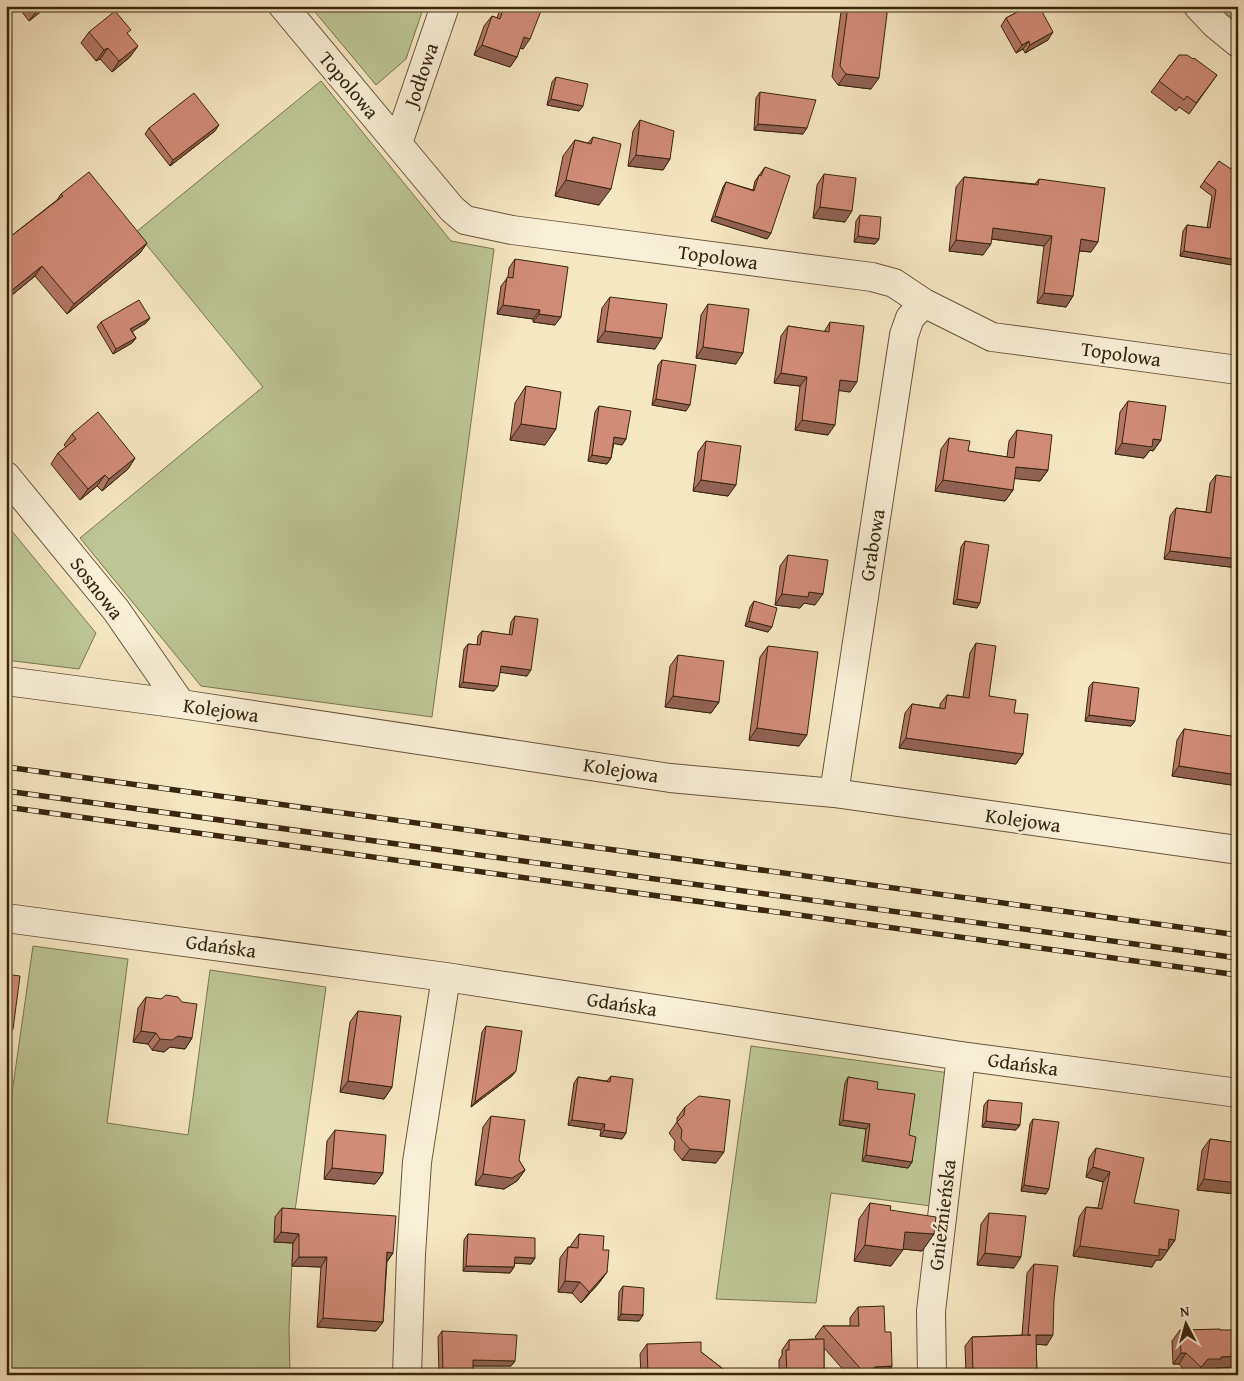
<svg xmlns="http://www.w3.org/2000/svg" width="1244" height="1381" viewBox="0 0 1244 1381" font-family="'Gentium Book Plus',serif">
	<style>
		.green { fill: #bcc593; stroke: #7a754f }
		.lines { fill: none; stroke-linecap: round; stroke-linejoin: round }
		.minor-casing { stroke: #685638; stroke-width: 30 }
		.minor { stroke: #f8efd7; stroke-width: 28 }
		.rail-casing { stroke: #39250b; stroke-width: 5.5 }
		.rail { stroke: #f8efd7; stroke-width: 4; stroke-dasharray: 11; stroke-linecap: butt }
		.wall { fill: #b47867; stroke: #39250b }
		.shaded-wall { fill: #926254; stroke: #39250b }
		.building { fill: #d18c78; stroke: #39250b }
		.labels { text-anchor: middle; stroke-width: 5; stroke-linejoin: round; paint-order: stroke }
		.street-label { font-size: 20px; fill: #39250b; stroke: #f8efd7 }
	</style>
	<rect width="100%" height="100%" fill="#f5e7c1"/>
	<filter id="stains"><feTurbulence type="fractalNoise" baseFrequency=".004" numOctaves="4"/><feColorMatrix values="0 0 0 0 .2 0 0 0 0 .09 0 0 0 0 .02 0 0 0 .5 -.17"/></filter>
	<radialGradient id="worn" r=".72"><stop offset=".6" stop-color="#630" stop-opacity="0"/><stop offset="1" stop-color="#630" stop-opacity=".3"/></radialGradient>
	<path class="green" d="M310,6H424L406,59L376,85Z
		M1216,6H1238V22Z
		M321,81L451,241L494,249L432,717L201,686L80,538L263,387L136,232Z
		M6,524L96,633L79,669L6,660Z
		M33,946L128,959L107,1123L188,1135L210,970L326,987L294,1218L289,1329L290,1375H7L6,1135Z
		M751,1046L950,1073L931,1206L831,1193L816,1303L716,1299Z"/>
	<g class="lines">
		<g class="minor-casing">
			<path id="minor" d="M283,6L452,209L465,220L512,230L872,277L894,283L924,303L992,337L1238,370
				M1198,6L1216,25L1238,43
				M398,143L445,6
				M6,476L116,610L181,704
				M6,681L181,704L670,778L834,793L1238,850
				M834,793L904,335L910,318L924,303
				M6,918L446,977L961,1056L1238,1093
				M407,1375L411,1254L417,1162L446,977
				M932,1375L931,1311L961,1056"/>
		</g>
		<use href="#minor" class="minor"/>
		<g class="rail-casing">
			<path id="rail" d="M6,767L1238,935
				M6,791L1238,958
				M6,807L1238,975"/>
		</g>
		<use href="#rail" class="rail"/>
	</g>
	<path class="wall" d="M6,6H48L29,21L18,7Z
		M501,6H543L523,49L520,48L517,57L510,67L474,55L484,26L492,16L497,18Z
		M845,6H888L871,89L838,85L832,77L841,12Z
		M1029,6H1053L1042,10L1048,40L1025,53L1023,49L1016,53L1001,26L1006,18Z
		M89,32L128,34L130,57L112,72L100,59L96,61L81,43Z
		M1179,55L1217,75L1189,114L1179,107L1176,111L1151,92Z
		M556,77L583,106L579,111L547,105L552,82Z
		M760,92L803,134L754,130L756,98Z
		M640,120L670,159L663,170L628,166L633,131Z
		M149,128L215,131L170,166L145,134Z
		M593,137L599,205L555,196L563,156L575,140L588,143Z
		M1219,161L1236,200L1238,266L1180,256L1183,231L1187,225L1207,228L1212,196L1200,187Z
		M765,167L771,233L767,239L711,221L723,187L726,182L753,190L755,181Z
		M824,174L845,222L813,218L817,185Z
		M964,177L1035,184L1039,179L1091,252L1079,251L1073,296L1066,307L1037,303L1044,246L991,239L983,255L949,251L956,187Z
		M61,194L147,243L140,253L67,314L35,276L6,300V240L57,200Z
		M860,215L879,239L875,244L854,242L856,221Z
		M515,259L555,325L533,322V319L497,314L501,286L508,277L509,268Z
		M610,297L655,349L597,342L602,308Z
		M708,304L736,364L696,358L701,315Z
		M150,318L146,323L132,331L136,338L132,343L113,354L97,327L101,322Z
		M830,322L850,392L839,390L828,435L795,430L800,386L774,383L781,336L788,326L824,332Z
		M662,360L686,411L652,405L658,365Z
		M526,386L545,445L510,440L515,403Z
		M1128,401L1161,440L1153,451L1150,450L1144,458L1115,454L1120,412Z
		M599,406L626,439L622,445L614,443L611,458L607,464L588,461L595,412Z
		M1017,430L1048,470L1040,481L1014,478L1013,490L1005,501L935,491L941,449L949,438L968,451L1007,457L1009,441Z
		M72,434L135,458L128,469L102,491L97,486L80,500L51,464L58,453L66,447L64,445Z
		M706,441L728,496L693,491L698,452Z
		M1216,475L1232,515L1238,516V568L1164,559L1170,516L1176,508L1206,512L1210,483Z
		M965,541L977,608L953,604L961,547Z
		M788,555L815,605L804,603L800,608L775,605L780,566Z
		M754,601L768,632L745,626L750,607Z
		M515,616L527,676L500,672L494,691L459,687L464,649L468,644L477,645L478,636L482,631L509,635L511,622Z
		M976,643L989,696L1014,713L1023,754L1016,764L899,748L905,713L912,704L940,708V704L947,695L963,697L970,653Z
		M768,646L799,746L749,740L760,657Z
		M678,655L719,702L711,713L665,707L670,666Z
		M1093,682L1135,721L1131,726L1085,721L1089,687Z
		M1238,718V786L1172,776L1177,740L1184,729L1232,737L1235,722Z
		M146,997L192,1038L185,1049L170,1047L164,1052L152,1050L148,1044L133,1042L138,1008Z
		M358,1011L392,1087L384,1099L340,1092L350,1022Z
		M486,1026L512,1076L471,1107L482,1032Z
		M611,1076L626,1133L622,1139L600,1136L601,1130L568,1125L574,1083L578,1077L607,1081Z
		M848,1077L877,1089L909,1135L912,1162L908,1168L862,1161L866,1129L839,1125L845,1083Z
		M988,1100L1020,1125L1016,1130L982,1127L984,1105Z
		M685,1107L716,1163L682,1160L674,1150L675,1141L669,1133L677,1122V1118Z
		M491,1116L525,1170L517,1181L504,1189L475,1185L483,1127Z
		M1033,1119L1046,1194L1021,1191L1030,1124Z
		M335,1130L383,1173L375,1184L324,1179L327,1141Z
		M1210,1139L1238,1143V1204L1237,1203L1236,1194L1197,1190L1202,1150Z
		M1096,1148L1134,1203L1175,1240L1161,1260H1156L1152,1267L1073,1256L1079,1217L1086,1207L1098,1208L1103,1182L1086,1177L1089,1158Z
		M870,1203L890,1210L934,1234L922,1251L903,1249L891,1266L854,1261L859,1219Z
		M282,1208L393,1253L387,1262L383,1322L376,1331L317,1327L321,1267L292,1266L293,1243L274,1242L275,1217Z
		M989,1213L1014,1268L977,1265L981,1224Z
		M468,1234L535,1258L531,1264L515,1263L514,1267L510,1273L463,1271L464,1240Z
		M579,1234L603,1250L607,1272L599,1283L581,1303L572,1293L558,1292L560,1258L568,1247H571V1245Z
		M1034,1264L1047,1345L1036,1344L1037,1375H966L965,1346L972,1337L1022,1335L1027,1273Z
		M623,1286L643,1315L639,1321L618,1320L619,1292Z
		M858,1307L885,1332L892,1366L886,1375H848L824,1348V1375H779V1360L782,1355V1350L789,1340L817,1339L815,1337L823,1326H850V1318Z
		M1180,1330H1220L1234,1367L1215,1368L1213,1370L1200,1371L1197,1375H1189L1179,1364H1173L1172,1341Z
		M442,1331L515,1361L511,1366H473V1375H439L438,1337Z
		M647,1344L701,1352L731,1375H641L640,1354Z"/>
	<path class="shaded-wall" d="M12,6H18L6,15V11Z
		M43,6H48L29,21L36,12Z
		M1038,6H1053L1033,13Z
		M1053,32L1048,40L1025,53L1030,45Z
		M524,37L530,39L523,49L516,47Z
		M1029,41L1023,49L1016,53L1022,45Z
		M482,45L517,57L510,67L474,55Z
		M138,46L130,57L112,72L119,61Z
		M108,48L100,59L96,61L104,50Z
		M846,74L879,78L871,89L838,85Z
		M551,99L583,106L579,111L547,105Z
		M758,124L807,128L803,134L754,130Z
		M219,125L215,131L170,166L173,160Z
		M636,155L670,159L663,170L628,166Z
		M566,180L611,189L599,205L555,196Z
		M820,207L852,211L845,222L813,218Z
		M715,216L771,233L767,239L711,221Z
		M993,228L1052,236L1044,246L985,238Z
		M858,236L879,239L875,244L854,242Z
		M1081,239L1098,242L1091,252L1073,250Z
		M956,240L991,244L983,255L949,251Z
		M147,243L140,253L67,314L74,304Z
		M1184,251L1238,260V266L1180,256Z
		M42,266L35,276L6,300V295Z
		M1044,293L1073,296L1066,307L1037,303Z
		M503,305L540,310L533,319L497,314Z
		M539,314L561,317L555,325L533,322Z
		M150,318L146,323L127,335L130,329Z
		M605,331L662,338L655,349L597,342Z
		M136,338L132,343L113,354L116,349Z
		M703,347L743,353L736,364L696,358Z
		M781,373L807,377L800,386L774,383Z
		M840,380L857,382L850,392L834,390Z
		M656,399L690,405L686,411L652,405Z
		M802,420L835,425L828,435L795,430Z
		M521,424L556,429L545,445L510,440Z
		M614,437L626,439L622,445L611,443Z
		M1153,439L1161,440L1153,451L1150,450L1144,458L1115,454L1122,443Z
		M592,455L611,458L607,464L588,461Z
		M135,458L128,469L102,491L109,479Z
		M1016,467L1048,470L1040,481L1008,478Z
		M105,475L97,486L80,500L88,489Z
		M701,480L736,485L728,496L693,491Z
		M943,480L1013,490L1005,501L935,491Z
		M1170,551L1238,559V568L1164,559Z
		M809,592L823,594L815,605L804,603L800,608L775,605L782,594Z
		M957,599L980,603L977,608L953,604Z
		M749,621L772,627L768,632L745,626Z
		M501,666L531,670L527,676L497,672Z
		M463,682L498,686L494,691L459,687Z
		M673,696L719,702L711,713L665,707Z
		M1089,715L1135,721L1131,726L1085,721Z
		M757,728L807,735L799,746L749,740Z
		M906,738L1023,754L1016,764L899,748Z
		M1179,766L1238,775V786L1172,776Z
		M6,1028L13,1029L6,1039Z
		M141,1031L156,1033L148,1044L133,1042Z
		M178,1036L192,1038L185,1049L170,1047L164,1052L152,1050L160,1039Z
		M516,1071L512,1076L471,1107L475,1102Z
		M348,1081L392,1087L384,1099L340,1092Z
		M572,1120L605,1124L601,1130L568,1125Z
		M843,1120L870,1124L866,1129L839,1125Z
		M986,1121L1020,1125L1016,1130L982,1127Z
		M604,1130L626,1133L622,1139L600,1136Z
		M690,1149L724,1152L716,1163L682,1160Z
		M866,1155L912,1162L908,1168L862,1161Z
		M1093,1167L1110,1172L1103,1182L1086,1177Z
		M332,1168L383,1173L375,1184L324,1179Z
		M525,1170L517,1181L504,1189L475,1185L483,1174Z
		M1204,1179L1238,1183V1191L1236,1194L1197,1190Z
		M1024,1185L1049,1189L1046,1194L1021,1191Z
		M281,1232L299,1234L293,1243L274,1242Z
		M905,1232L934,1234L922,1251L893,1248Z
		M1169,1239L1175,1240L1161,1260H1156L1152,1267L1073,1256L1080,1246L1159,1249Z
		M865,1245L903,1250L891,1266L854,1261Z
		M387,1252L393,1253L386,1262Z
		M985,1253L1021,1257L1014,1268L977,1265Z
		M299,1257H327L321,1267L292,1266Z
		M515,1257L535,1258L531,1264L511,1263Z
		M466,1266L514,1267L510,1273L463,1271Z
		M607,1272L599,1283L581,1303L589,1292Z
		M565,1281L580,1282L572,1293L558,1292Z
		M621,1314L643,1315L639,1321L618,1320Z
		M323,1318L383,1322L376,1331L317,1327Z
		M1036,1335H1053L1047,1345L1029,1344Z
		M1181,1353H1186L1179,1364H1173Z
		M1238,1356V1362L1234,1367L1215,1368L1213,1370L1200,1371L1196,1375L1201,1367L1208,1359L1221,1357Z
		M473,1360L515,1361L511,1366H469Z
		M892,1366L886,1375H866L875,1367Z"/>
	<path class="building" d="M6,6H12L6,11Z
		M32,6H43L36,12Z
		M504,6H543L530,39L524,37L517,57L482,45L492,16L500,19Z
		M848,6H888L879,78L846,74L840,66Z
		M1029,6H1039L1053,32L1030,45L1029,41L1022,45L1006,18Z
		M115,11L131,30L127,33L138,46L119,61L108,48L104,50L89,32Z
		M1179,55H1187L1193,59L1194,58L1217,75L1196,103L1187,96L1184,100L1159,81Z
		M556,77L588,84L583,106L551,99Z
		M760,92L816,100L807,128L758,124Z
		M194,93L219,125L173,160L149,128Z
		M640,120L674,131L670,159L636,155Z
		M593,137L621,144L611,189L566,180L575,140L591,144Z
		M1238,160V197L1236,200L1238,202V260L1184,251L1187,225L1210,228L1216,190L1204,181L1219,161L1231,169Z
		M765,167L790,176L771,233L715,216L726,182L754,191L759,175L761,176Z
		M89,172L147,243L74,304L42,266L6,295V240L63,196L61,194Z
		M824,174L856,178L852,211L820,207Z
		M964,177L1038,185L1039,179L1105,188L1098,242L1081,239L1073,296L1044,293L1052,236L993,228L991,244L956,240Z
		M860,215L881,217L879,239L858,236Z
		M515,259L568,267L561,317L539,314L540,310L503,305L507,277L513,278Z
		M610,297L667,304L662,338L605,331Z
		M139,300L150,318L130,329L136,338L116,349L101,322Z
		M708,304L749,309L743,353L703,347Z
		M830,322L864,326L857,382L840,380L835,425L802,420L807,377L781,373L788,326L829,332Z
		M662,360L696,365L690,405L656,399Z
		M526,386L561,392L556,429L521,424Z
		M1128,401L1166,406L1161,440L1153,439L1152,447L1122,443Z
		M599,406L631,411L626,439L614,437L611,458L592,455Z
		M98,412L135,458L109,479L105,475L88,489L58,453L76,439L72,434Z
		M1017,430L1052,435L1048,470L1016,467L1013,490L943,480L949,438L970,441L968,451L1014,458Z
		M706,441L741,446L736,485L701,480Z
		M1216,475L1237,478L1232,515L1238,516V559L1170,551L1176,508L1211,513Z
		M965,541L989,545L980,603L957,599Z
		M788,555L828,560L823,594L809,592L808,597L782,594Z
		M754,601L777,608L772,627L749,621Z
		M515,616L538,619L531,670L501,666L498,686L463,682L468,644L480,645L482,631L512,635Z
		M976,643L996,646L989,696L1016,700L1014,713L1028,714L1023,754L906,738L912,704L945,709L947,695L969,698Z
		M768,646L818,652L807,735L757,728Z
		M678,655L724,661L719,702L673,696Z
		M1093,682L1139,688L1135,721L1089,715Z
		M1184,729L1238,737V775L1179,766Z
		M6,974L20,976L13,1029L6,1028Z
		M166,995L178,997L182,1002L197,1004L192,1038L178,1036L172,1040L160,1039L156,1033L141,1031L146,997L161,999Z
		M358,1011L401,1016L392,1087L348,1081Z
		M486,1026L522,1031L516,1071L475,1102Z
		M611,1076L633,1079L626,1133L604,1130L605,1124L572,1120L578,1077L610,1082Z
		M848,1077L878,1082L877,1089L915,1094L909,1135L916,1137L912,1162L866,1155L870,1124L843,1120Z
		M699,1096L730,1100L724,1152L690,1149L681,1139L682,1130L677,1122L684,1115L685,1107Z
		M988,1100L1022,1103L1020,1125L986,1121Z
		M491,1116L525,1120L519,1160L525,1170L512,1178L483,1174Z
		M1033,1119L1059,1122L1049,1189L1024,1185Z
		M335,1130L386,1135L383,1173L332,1168Z
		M1210,1139L1238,1143V1183L1204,1179Z
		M1096,1148L1144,1158L1134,1203L1179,1210L1175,1240L1169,1239L1168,1250L1159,1249V1256L1080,1246L1086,1207L1102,1209L1110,1172L1093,1167Z
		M870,1203L891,1206L890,1210L936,1217L934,1234L905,1232L903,1250L865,1245Z
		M282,1208L396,1216L393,1253L387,1252L383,1322L323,1318L327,1257H299V1234L281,1232Z
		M989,1213L1026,1216L1021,1257L985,1253Z
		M468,1234L535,1238V1258L515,1257L514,1267L466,1266Z
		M579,1234L604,1236L603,1250H609L607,1272L589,1292L580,1282L565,1281L568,1247L578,1248Z
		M1034,1264L1058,1266L1054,1299L1053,1335H1036L1037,1375H973L972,1337L1031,1335H1028Z
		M623,1286L644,1288L643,1315L621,1314Z
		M884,1306L885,1332H891L892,1366L875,1367L866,1375L823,1326H859L858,1307Z
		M1220,1329V1330H1238V1356L1221,1357V1359H1208L1201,1367L1186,1353H1181L1180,1330Z
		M442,1331L517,1335L515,1361L473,1360V1375H443Z
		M6,1334H10L11,1375H6Z
		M824,1339V1375H787L786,1350H789V1340Z
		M701,1342V1352L731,1375H648L647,1344Z"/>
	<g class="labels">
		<g class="street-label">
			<text transform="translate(421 75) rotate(-71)" y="7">Jodłowa</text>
			<text transform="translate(349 85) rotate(50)" y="7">Topolowa</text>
			<text transform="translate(718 257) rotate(8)" y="7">Topolowa</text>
			<text transform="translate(1121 354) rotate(8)" y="7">Topolowa</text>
			<text transform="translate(872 545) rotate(-81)" y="7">Grabowa</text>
			<text transform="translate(97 588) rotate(52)" y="7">Sosnowa</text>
			<text transform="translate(221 710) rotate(8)" y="7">Kolejowa</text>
			<text transform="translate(621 770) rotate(9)" y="7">Kolejowa</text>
			<text transform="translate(1023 820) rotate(8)" y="7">Kolejowa</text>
			<text transform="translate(221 946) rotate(8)" y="7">Gdańska</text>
			<text transform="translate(622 1004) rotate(9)" y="7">Gdańska</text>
			<text transform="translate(1023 1064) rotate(8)" y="7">Gdańska</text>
			<text transform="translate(942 1215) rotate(-83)" y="7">Gnieźnieńska</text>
		</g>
	</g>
	<rect width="1244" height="1381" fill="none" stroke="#f5e7c1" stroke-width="25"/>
	<rect x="8" y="8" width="1229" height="1366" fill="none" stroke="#39250b" stroke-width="2.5"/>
	<rect x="12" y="12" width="1219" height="1356" fill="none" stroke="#39250b"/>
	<g transform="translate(1186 1324) rotate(354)" stroke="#f8efd7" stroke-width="4" paint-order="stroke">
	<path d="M0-4L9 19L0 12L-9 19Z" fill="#39250b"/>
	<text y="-8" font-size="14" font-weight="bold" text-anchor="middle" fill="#39250b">N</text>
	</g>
	<rect width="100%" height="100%" filter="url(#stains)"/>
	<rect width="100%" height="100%" fill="url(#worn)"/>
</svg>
